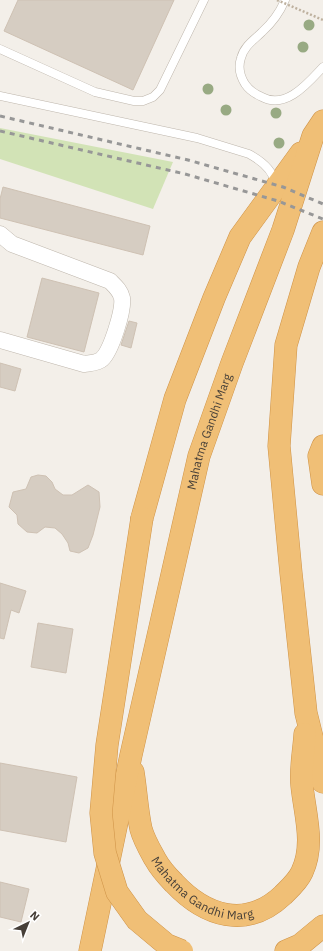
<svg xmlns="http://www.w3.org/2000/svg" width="323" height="951" viewBox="0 0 323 951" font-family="'IBM Plex Sans',sans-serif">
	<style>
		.green { fill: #d2e3b6 }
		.building { fill: #d6cdc2; stroke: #cec1b3 }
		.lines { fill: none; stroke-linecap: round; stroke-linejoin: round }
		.lane-casing { stroke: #beb6ac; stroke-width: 9 }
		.street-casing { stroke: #beb6ac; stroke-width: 17 }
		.highway-casing { stroke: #cf9347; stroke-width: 23 }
		.lane { stroke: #fff; stroke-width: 8 }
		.street { stroke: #fff; stroke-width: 16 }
		.highway { stroke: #f0bf76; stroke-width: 22 }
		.rail { stroke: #979797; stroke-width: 3; stroke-dasharray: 5 5; stroke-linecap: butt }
		.highway-bridge-casing { stroke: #cf9347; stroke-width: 23; stroke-linecap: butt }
		.path-bridge { stroke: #beb19f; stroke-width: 2.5; stroke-dasharray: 2 2; stroke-linecap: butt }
		.highway-bridge { stroke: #f0bf76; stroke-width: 22 }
		.tree { fill: #98aa83 }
		.labels { text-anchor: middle; stroke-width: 3; stroke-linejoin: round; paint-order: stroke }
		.street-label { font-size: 12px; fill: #463f38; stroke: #fff }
	</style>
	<rect width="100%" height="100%" fill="#f3efe9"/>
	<path class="green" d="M0,128L173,162L153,209L0,159Z"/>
	<path class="building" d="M18,0H174L133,90L4,31Z
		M3,187L150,226L143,255L0,218V199Z
		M42,278L99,293L84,352L27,337Z
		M129,321L137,323L131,348L121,345Z
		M0,363L21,369L15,391L0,387Z
		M38,475L46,476L52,482L55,489L63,495H72L88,485L99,492L100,507L93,535L88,548L79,553L70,551L68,543L62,534L55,528L45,527L37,533L27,532L18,524L17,515L9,507L13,492L26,489L31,477Z
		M0,583L26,591L19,613L11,610L4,639L0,638Z
		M38,623L73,629L66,673L31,667Z
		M0,763L77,777L66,842L0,830Z
		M0,882L29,889L21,922L0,917Z"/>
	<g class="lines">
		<g class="lane-casing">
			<path id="lane" d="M285,0C280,12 272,23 262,32C254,40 244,46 241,58C238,67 240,76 245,84C249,90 255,94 262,97C286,110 308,83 323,67
				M0,49L95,92L134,101H143L153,97L160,90L204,0
				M0,96L197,138L249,154C260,160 273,170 275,183"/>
		</g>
		<g class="street-casing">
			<path id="street" d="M0,234L12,244L110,281C115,286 120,290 122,298C124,310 111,351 102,359C98,363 90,363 84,364L0,340"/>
		</g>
		<g class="highway-casing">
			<g id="highway">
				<path d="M323,232L309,267L286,345L279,446L291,573L306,713L323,782"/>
				<path d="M323,446L319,456L323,484"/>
				<path d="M142,518L175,399L214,298L240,237L301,153"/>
				<path id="s1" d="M133,772C136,790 137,811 141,829C144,840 150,850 155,859C160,868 167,876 174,883C205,916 246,930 283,895C290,888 298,881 302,872C315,844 305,815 302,786C300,769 304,751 305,734"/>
				<path id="s2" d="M90,951L131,755L199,456L232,363L283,230L313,136L323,121"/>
				<path d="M286,951L300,945L323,926"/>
			</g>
		</g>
		<use href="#lane" class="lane"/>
		<use href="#street" class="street"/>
		<use href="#highway" class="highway"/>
		<path class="rail" d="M0,116L188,160L283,187L323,204
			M0,131L185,174L278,201L323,219"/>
		<g class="highway-bridge-casing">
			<path id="highway-bridge" d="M142,518L107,745L101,813L105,853L117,892L137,920L167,945L182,951"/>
		</g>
		<path class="path-bridge" d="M277,0L323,20"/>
		<use href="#highway-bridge" class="highway-bridge"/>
	</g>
	<g class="tree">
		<circle cx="309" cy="25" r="5.5"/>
		<circle cx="303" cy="47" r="5.5"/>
		<circle cx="208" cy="89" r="5.5"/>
		<circle cx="226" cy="110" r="5.5"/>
		<circle cx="276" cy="113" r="5.5"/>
		<circle cx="279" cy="143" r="5.5"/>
	</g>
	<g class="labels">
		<g class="street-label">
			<text dy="4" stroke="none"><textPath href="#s2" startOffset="533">Mahatma Gandhi Marg</textPath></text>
			<text dy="4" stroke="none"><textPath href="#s1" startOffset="150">Mahatma Gandhi Marg</textPath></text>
		</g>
	</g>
	<g transform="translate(28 923) rotate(43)" stroke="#ffffff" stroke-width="3" paint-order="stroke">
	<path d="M0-3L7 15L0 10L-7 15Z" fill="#463f38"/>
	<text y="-6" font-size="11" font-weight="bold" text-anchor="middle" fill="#463f38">N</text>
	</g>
</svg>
